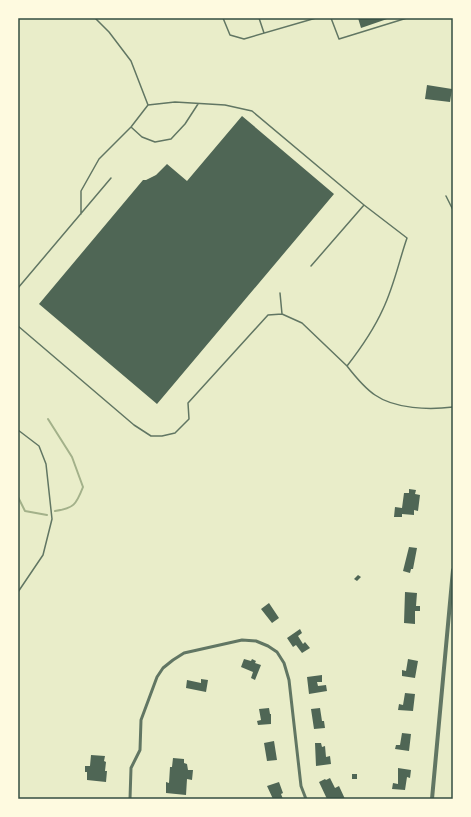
<svg xmlns="http://www.w3.org/2000/svg" width="471" height="817" viewBox="0 0 471 817" font-family="Commissioner,sans-serif">
	<style>
		.lines { fill: none; stroke-linecap: round; stroke-linejoin: round }
		.stream { stroke: #a3b18a; stroke-width: 2 }
		.building { fill: #4f6655 }
		.service { stroke: #617663; stroke-width: 1.5 }
		.minor { stroke: #617663; stroke-width: 3 }
		.tertiary { stroke: #617663; stroke-width: 4 }
		.neatline { fill: none; stroke: #344e41; stroke-width: 1.5 }
	</style>
	<rect width="100%" height="100%" fill="#e9edc9"/>
	<g class="lines">
		<path class="stream" d="M48,419L72,457L83,487C76,505 74,508 55,511
			M18,497L25,511L47,515"/>
	</g>
	<path class="building" d="M358,18H390L361,28Z
		M427,85L452,89L450,102L425,99Z
		M242,116L334,194L157,404L39,304L143,180H146L156,175L167,164L187,181Z
		M409,489L416,490L415,494L420,495L418,511L414,510V515L402,514V517H394L395,507L402,508L404,493H409Z
		M409,547L417,548L413,569H411L410,573L403,571Z
		M358,575L361,577L357,581L354,579Z
		M405,592L417,593L416,606H420V611H415V624L404,623Z
		M269,603L279,618L272,623L261,609Z
		M300,629L302,633L298,636L303,644L305,642L310,648L302,653L296,645L293,647L287,638Z
		M244,659L251,661L252,659L256,661L255,663L261,665L255,680L251,678L253,672L241,667Z
		M408,659L418,661L415,678L402,676V670L406,671Z
		M322,675V682H317L318,686L326,685L327,691L309,694L307,677Z
		M201,679L208,680L206,692L186,688L187,680L201,683Z
		M405,693L415,694L413,711L398,710L399,704L403,705Z
		M269,708L270,714H271V724L258,725L257,721L261,720L259,709Z
		M320,708L322,721H324L325,728L314,729L311,709Z
		M402,733L411,734L409,751L395,749L396,745H400Z
		M274,741L277,760L267,761L264,743Z
		M315,743H321L322,747L325,746L326,757L330,756L331,764L316,766Z
		M91,755L105,756L104,761L106,762L105,771H107L106,782L87,780V772H85V766H90Z
		M173,758L184,759V763L187,764L188,770H193L192,780L187,779L186,795L166,793V782L169,783L170,767H172Z
		M398,768L411,770L410,778L407,777L405,790L392,789L393,783L398,784Z
		M352,774H357V779H352Z
		M330,778L335,788L339,786L345,799H327L319,782L325,779L326,780Z
		M279,782L283,793L281,794L283,799H273L267,786Z"/>
	<g class="lines">
		<path class="service" d="M95,18L109,32L131,61L148,105L175,102L225,105L252,111L364,205L311,266
			M223,18L230,35L244,39L316,18
			M259,18L264,33
			M331,18L339,39L407,18
			M131,127L142,137L155,142L171,139L185,124L198,104
			M446,196L453,210
			M81,214V191L99,159L131,127L148,105
			M18,288L111,178
			M280,293L282,314L302,323L347,366C354,375 366,389 375,395C395,409 429,410 453,407
			M18,326L134,425L151,436H162L175,433L189,419L188,403L268,315L282,314
			M347,366C361,348 374,329 383,309C394,286 399,261 407,238L364,205
			M18,430L39,446L46,464L52,519L43,555L18,592"/>
		<path class="minor" d="M130,799L131,768L140,750L141,720L157,677L163,668L173,660L184,653L242,640L256,641L268,646L277,652L284,663L289,680L301,786L306,799"/>
		<path class="tertiary" d="M432,799L453,570"/>
	</g>
	<rect width="471" height="817" fill="none" stroke="#fefae0" stroke-width="38"/>
	<rect x="19" y="19" width="433" height="779" class="neatline"/>
</svg>
